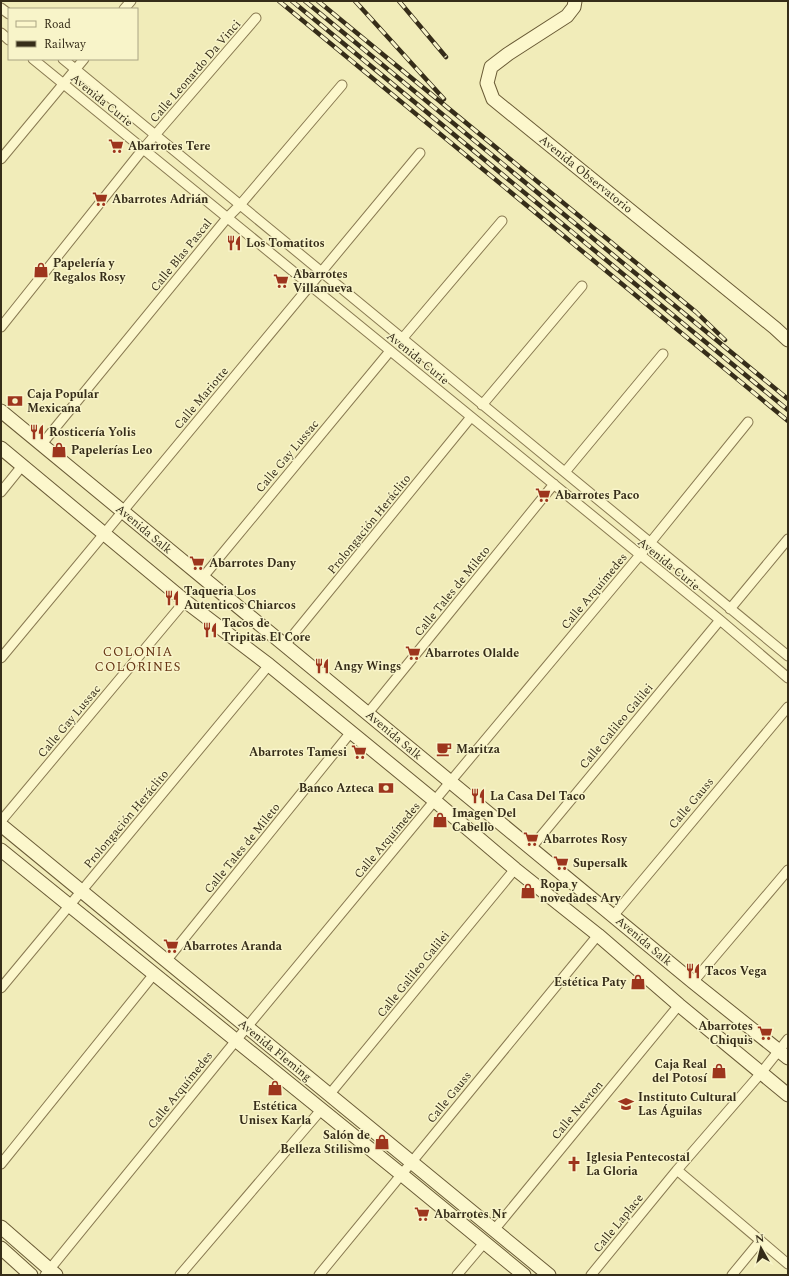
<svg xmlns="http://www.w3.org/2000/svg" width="789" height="1276" viewBox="0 0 789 1276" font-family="Spectral,serif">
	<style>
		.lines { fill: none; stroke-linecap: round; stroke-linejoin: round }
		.street-casing { stroke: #897a52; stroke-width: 11 }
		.secondary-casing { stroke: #6a5b36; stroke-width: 15 }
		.street { stroke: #fcf7cc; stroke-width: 9 }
		.secondary { stroke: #fcf7cc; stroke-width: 13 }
		.rail-casing { stroke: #362d19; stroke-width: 4.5 }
		.rail { stroke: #f8f4c9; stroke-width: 3; stroke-dasharray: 9; stroke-linecap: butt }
		.labels { text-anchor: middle; stroke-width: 3; stroke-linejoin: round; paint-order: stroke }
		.street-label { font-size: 12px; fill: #362d19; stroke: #f8f4c9 }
		.poi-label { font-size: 12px; font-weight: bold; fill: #362d19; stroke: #f8f4c9; text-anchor: start }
		.neighbourhood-label { font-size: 13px; letter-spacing: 1px; fill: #673615; stroke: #f8f4c9 }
	</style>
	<rect width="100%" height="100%" fill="#f1ecb9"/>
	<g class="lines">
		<g class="street-casing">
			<path id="street" d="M1,8L9,14
				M124,9L131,1
				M1,33L9,40
				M33,59L720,620L788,678
				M63,59L788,656
				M1,159L84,59
				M1,327L143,149L256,18
				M402,339L502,221
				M482,405L582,286
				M42,444L227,218L240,205L342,85
				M565,472L663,354
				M1,492L22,466
				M203,577L390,351
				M730,609L788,539
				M285,645L471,417
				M1,658L420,153
				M368,713L554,484
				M1,821L185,601
				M531,848L720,620
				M613,916L788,707
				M166,961L351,732
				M693,982L788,870
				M1,988L269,665
				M329,1095L515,869
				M1,1164L154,974
				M677,1170L788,1264
				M494,1230L679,1005
				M45,1275L247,1027L450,782L650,543L748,422
				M180,1275L321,1110
				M319,1275L598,935
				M457,1275L484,1243
				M591,1275L677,1170L761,1073L788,1039
				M732,1275L760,1241"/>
		</g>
		<g class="secondary-casing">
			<path id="secondary" d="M575,1L574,7L567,16L508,54L491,67L487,83L493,99L775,328L788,340
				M1,411L693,982L788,1058
				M1,448L185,601L269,665L435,801L515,869L598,935L679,1005L788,1095
				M1,825L549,1275
				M1,850L401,1174L524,1275
				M1,1227L56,1275
				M1,1248L31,1275"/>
		</g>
		<use href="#street" class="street"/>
		<use href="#secondary" class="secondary"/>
		<g class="rail-casing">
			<path id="rail" d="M279,1L788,421
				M292,1L788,410
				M305,1L788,399
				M318,1L696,312L725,340
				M355,1L444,99
				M399,1L446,57"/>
		</g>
		<use href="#rail" class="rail"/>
	</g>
	<defs>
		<g id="supermarket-bare" transform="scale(1.2)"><path d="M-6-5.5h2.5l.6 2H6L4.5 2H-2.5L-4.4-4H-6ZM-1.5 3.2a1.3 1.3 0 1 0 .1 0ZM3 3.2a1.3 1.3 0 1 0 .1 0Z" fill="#9d351d" stroke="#f8f4c9" stroke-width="2.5" paint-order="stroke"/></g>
		<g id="restaurant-bare" transform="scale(1.2)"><path d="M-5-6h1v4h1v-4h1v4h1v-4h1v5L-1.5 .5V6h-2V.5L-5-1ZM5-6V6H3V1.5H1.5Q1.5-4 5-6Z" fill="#9d351d" stroke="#f8f4c9" stroke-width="2.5" paint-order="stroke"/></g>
		<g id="shop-bare" transform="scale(1.2)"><path d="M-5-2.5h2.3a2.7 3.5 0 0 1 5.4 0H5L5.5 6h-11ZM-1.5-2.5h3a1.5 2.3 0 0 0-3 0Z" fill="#9d351d" stroke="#f8f4c9" stroke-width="2.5" paint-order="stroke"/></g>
		<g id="bank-bare" transform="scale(1.2)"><path d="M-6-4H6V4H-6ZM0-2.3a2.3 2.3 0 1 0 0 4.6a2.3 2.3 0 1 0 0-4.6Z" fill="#9d351d" stroke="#f8f4c9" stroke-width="2.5" paint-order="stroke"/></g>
		<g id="cafe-bare" transform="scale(1.2)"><path d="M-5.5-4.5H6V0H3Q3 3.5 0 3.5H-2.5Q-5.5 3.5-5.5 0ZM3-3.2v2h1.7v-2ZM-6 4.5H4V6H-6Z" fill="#9d351d" stroke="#f8f4c9" stroke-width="2.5" paint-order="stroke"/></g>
		<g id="school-bare" transform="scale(1.2)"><path d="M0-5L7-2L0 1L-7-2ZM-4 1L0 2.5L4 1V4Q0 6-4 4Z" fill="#9d351d" stroke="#f8f4c9" stroke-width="2.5" paint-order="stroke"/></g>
		<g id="church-bare" transform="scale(1.2)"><path d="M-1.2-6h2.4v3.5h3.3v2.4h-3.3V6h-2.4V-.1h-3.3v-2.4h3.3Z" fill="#9d351d" stroke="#f8f4c9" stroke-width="2.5" paint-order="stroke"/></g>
	</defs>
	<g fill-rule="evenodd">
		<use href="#supermarket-bare" x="116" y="146"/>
		<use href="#supermarket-bare" x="100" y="199"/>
		<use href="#restaurant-bare" x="234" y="243"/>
		<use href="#shop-bare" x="41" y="270"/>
		<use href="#supermarket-bare" x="281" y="281"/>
		<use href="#bank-bare" x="15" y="401"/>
		<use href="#restaurant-bare" x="37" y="432"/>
		<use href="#shop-bare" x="59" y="450"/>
		<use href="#supermarket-bare" x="543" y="495"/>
		<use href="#supermarket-bare" x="197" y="563"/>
		<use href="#restaurant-bare" x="172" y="598"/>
		<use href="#restaurant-bare" x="210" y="630"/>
		<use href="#supermarket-bare" x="413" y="653"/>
		<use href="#restaurant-bare" x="322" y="666"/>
		<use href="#cafe-bare" x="444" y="749"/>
		<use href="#supermarket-bare" x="359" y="752"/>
		<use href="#bank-bare" x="386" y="788"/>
		<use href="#restaurant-bare" x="478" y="796"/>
		<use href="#shop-bare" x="440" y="820"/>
		<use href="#supermarket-bare" x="531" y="839"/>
		<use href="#supermarket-bare" x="561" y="863"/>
		<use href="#shop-bare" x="528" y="891"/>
		<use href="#supermarket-bare" x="171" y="946"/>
		<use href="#restaurant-bare" x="693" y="971"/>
		<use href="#shop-bare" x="638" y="982"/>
		<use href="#supermarket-bare" x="765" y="1033"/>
		<use href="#shop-bare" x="719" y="1071"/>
		<use href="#shop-bare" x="275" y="1088"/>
		<use href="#school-bare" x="626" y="1104"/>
		<use href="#shop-bare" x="382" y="1142"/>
		<use href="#church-bare" x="574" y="1164"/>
		<use href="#supermarket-bare" x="422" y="1214"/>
	</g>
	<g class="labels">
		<g class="street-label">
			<text transform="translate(195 71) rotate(-49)" y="4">Calle Leonardo Da Vinci</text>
			<text transform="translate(102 100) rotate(39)" y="4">Avenida Curie</text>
			<text transform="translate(586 174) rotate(39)" y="4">Avenida Observatorio</text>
			<text transform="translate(181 255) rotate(-51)" y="4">Calle Blas Pascal</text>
			<text transform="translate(418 358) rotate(39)" y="4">Avenida Curie</text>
			<text transform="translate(201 398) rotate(-50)" y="4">Calle Mariotte</text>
			<text transform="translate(287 456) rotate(-50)" y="4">Calle Gay Lussac</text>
			<text transform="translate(369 524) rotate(-51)" y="4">Prolongación Heráclito</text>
			<text transform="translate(144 529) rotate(40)" y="4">Avenida Salk</text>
			<text transform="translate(669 564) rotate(39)" y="4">Avenida Curie</text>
			<text transform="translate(452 591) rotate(-51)" y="4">Calle Tales de Mileto</text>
			<text transform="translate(594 591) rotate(-50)" y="4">Calle Arquímedes</text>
			<text transform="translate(69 721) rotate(-50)" y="4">Calle Gay Lussac</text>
			<text transform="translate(616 726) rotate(-50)" y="4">Calle Galileo Galilei</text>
			<text transform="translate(394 735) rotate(40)" y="4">Avenida Salk</text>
			<text transform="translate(691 803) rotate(-50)" y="4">Calle Gauss</text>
			<text transform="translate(126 819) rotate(-50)" y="4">Prolongación Heráclito</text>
			<text transform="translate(387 840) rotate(-50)" y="4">Calle Arquímedes</text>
			<text transform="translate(242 848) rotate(-51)" y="4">Calle Tales de Mileto</text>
			<text transform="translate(644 941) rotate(40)" y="4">Avenida Salk</text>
			<text transform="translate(413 974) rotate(-51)" y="4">Calle Galileo Galilei</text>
			<text transform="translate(275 1050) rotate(39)" y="4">Avenida Fleming</text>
			<text transform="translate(180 1090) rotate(-51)" y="4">Calle Arquímedes</text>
			<text transform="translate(449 1097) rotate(-51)" y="4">Calle Gauss</text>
			<text transform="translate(577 1110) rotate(-50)" y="4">Calle Newton</text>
			<text transform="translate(618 1223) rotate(-51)" y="4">Calle Laplace</text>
		</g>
		<g class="poi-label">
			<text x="128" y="150">Abarrotes Tere</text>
			<text x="112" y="203">Abarrotes Adrián</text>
			<text x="246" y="247">Los Tomatitos</text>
			<text x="53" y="267">Papelería y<tspan x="53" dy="14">Regalos Rosy</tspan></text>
			<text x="293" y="278">Abarrotes<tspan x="293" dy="14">Villanueva</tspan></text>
			<text x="27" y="398">Caja Popular<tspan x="27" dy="14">Mexicana</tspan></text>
			<text x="49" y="436">Rosticería Yolis</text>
			<text x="71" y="454">Papelerías Leo</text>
			<text x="555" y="499">Abarrotes Paco</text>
			<text x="209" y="567">Abarrotes Dany</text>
			<text x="184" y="595">Taqueria Los<tspan x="184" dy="14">Autenticos Chiarcos</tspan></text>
			<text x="222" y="627">Tacos de<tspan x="222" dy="14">Tripitas El Core</tspan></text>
			<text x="425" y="657">Abarrotes Olalde</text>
			<text x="334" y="670">Angy Wings</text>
			<text x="456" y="753">Maritza</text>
			<text x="347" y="756" text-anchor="end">Abarrotes Tamesi</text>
			<text x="374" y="792" text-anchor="end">Banco Azteca</text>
			<text x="490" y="800">La Casa Del Taco</text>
			<text x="452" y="817">Imagen Del<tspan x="452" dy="14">Cabello</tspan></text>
			<text x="543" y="843">Abarrotes Rosy</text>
			<text x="573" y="867">Supersalk</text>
			<text x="540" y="888">Ropa y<tspan x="540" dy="14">novedades Ary</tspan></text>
			<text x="183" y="950">Abarrotes Aranda</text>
			<text x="705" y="975">Tacos Vega</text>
			<text x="626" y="986" text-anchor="end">Estética Paty</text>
			<text x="753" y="1030" text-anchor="end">Abarrotes<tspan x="753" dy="14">Chiquis</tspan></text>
			<text x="707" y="1068" text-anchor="end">Caja Real<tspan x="707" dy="14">del Potosí</tspan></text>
			<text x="638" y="1101">Instituto Cultural<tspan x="638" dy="14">Las Águilas</tspan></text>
			<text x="275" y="1110" text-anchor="middle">Estética<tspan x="275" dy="14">Unisex Karla</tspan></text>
			<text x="370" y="1139" text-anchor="end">Salón de<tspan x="370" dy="14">Belleza Stilismo</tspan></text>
			<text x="586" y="1161">Iglesia Pentecostal<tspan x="586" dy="14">La Gloria</tspan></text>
			<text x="434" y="1218">Abarrotes Nr</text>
		</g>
		<g class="neighbourhood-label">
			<text x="138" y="656">COLONIA<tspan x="138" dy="15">COLORINES</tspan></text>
		</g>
	</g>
	<rect width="789" height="1276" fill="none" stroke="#362d19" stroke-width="4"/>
	<rect x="8" y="8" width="130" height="52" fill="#f8f4c9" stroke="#aaa483"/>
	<rect x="16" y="21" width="20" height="6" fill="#fcf7cc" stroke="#aaa483"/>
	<text x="44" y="28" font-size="12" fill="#362d19">Road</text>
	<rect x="16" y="41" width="20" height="6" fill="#362d19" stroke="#aaa483"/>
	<text x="44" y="48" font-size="12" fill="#362d19">Railway</text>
	<g transform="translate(761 1248) rotate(352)" stroke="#f8f4c9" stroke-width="3" paint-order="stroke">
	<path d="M0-3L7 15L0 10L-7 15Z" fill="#362d19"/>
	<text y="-6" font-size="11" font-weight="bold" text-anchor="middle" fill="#362d19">N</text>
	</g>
</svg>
